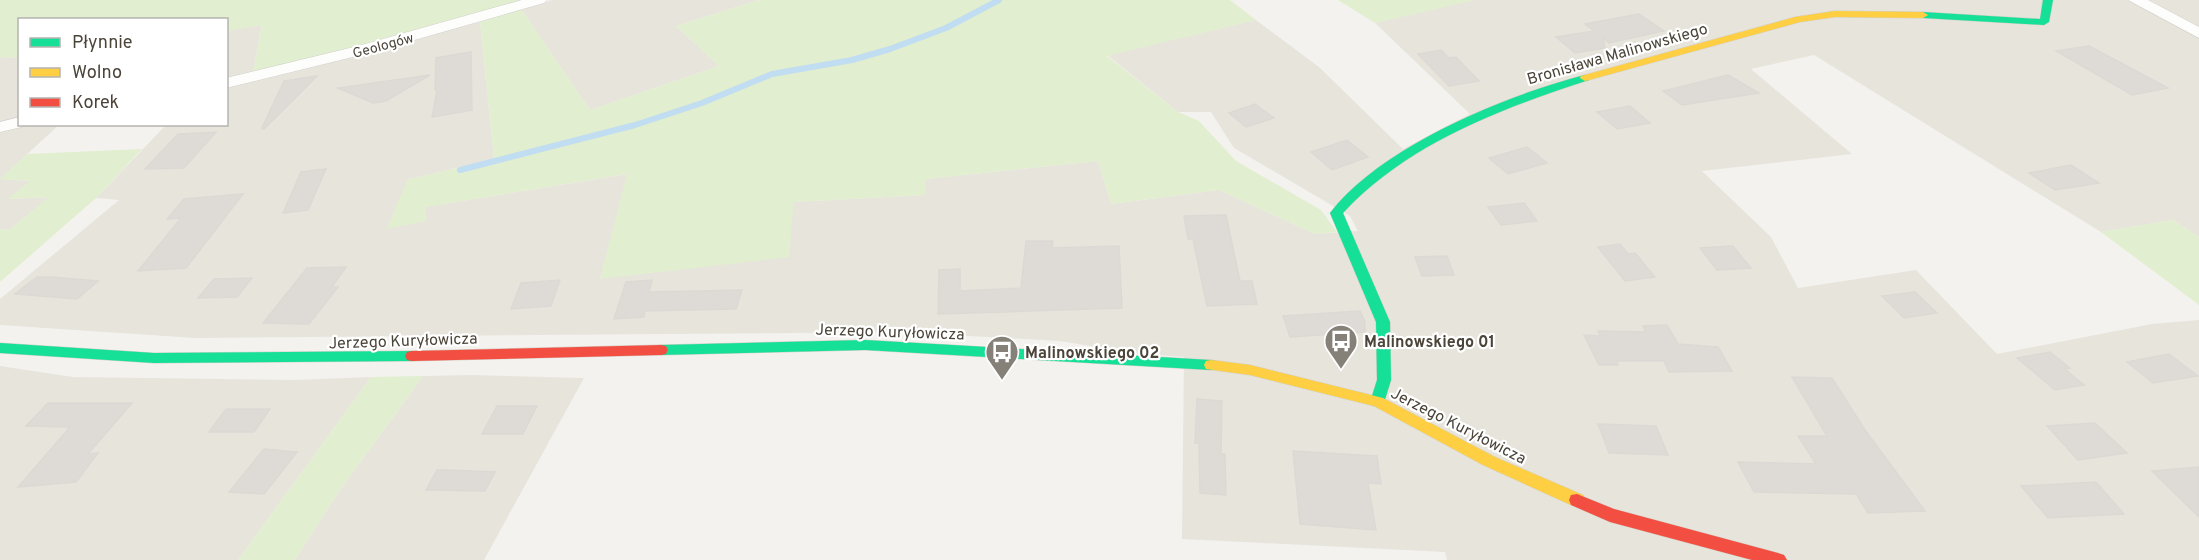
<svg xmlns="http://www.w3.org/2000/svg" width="2199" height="560" viewBox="0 0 2199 560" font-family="Overpass,sans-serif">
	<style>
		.residential { fill: #e7e4dc }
		.green { fill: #e1eecf }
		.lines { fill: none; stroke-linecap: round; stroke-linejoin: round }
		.stream { stroke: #c0ddf1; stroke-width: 6 }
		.building { fill: #dedbd6; stroke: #dcd9d4; stroke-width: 1.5 }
		.street-casing { stroke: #d2d0cb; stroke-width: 1 }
		.fast-casing { stroke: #d3cfc5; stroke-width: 1 }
		.slow-casing { stroke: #d3cfc5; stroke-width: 1 }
		.jam-casing { stroke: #d3cfc5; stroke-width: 1 }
		.street { fill: #fdfdfc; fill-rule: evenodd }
		.fast { fill: #16e098; fill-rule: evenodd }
		.slow { fill: #ffcf43; fill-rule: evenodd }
		.jam { fill: #f24e42; fill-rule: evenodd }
		.labels { text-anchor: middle; stroke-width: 4.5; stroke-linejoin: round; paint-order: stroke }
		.far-street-label { font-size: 14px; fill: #4b4439; stroke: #fff }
		.street-label { font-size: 16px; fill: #4b4439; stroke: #fff }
		.poi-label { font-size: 16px; font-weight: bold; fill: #4b4439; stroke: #fff; text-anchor: start }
	</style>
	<rect width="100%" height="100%" fill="#f4f2ee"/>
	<path class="residential" d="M552,0H759L676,26L719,66L590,110L521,9Z
		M1471,0H2199V237L2173,220L2101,232L1814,55L1751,69L1852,154L1702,171L1771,237L1798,288L1916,270L1997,354L2152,324L2199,320V560H1447L1445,552L1182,539L1184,357L1132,353L1060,341L900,332L195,338L0,325V299L119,200L96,198L166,125L226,124L227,86L480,22L494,159L407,180L425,207L628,174L600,279L793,202L924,195L926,179L1098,161L1111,204L1219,190L1315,234L1358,231L1350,216L1234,148L1211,112H1178L1107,55L1256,20L1319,67L1403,149L1470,114L1375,23Z
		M262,24L253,73L227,78V31Z
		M0,57L20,58L19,120L0,124Z
		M22,125H59L0,179V130Z
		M0,179L30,181L9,199L50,197L9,230L0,229Z
		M0,366L73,377L295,380L371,377L238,560H0Z
		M473,375L584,378L484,560H295L337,494L423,376Z"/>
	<path class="green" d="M0,0H532L253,73L262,25L227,31L226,20H20L19,58L0,57Z
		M759,0H1230L1256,20L1107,56L1178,112L1199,121L1236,161L1321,210L1337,232L1315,234L1219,190L1111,204L1098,161L926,179L925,195L794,202L789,257L600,279L627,174L426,207V221L387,229L407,180L494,159L480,22L521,9L590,110L719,66L676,26Z
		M1338,0H1475L1375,23Z
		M142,149L96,198L0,282V229L9,230L49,197L7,199L30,181L0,179L27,154Z
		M2173,220L2199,237V305L2101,232Z
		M423,376L337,494L295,560H238L371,377Z"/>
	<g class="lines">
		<path class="stream" d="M460,170L635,125L702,103L772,74L852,60L890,49L946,28L999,0"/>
	</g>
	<path class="building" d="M1639,14L1664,31L1609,43L1603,38L1605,48L1575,53L1556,37L1594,31L1585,24Z
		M2089,46L2168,88L2132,95L2056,51Z
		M1441,50L1449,58L1456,57L1479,81L1449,86L1418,54Z
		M471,52L472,110L432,117L437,90H435L436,58Z
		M430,75L386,101L373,103L338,88Z
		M1728,75L1759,93L1682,105L1663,91Z
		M317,76L264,129L262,128L284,81Z
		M1255,104L1274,118L1246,127L1229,113Z
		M1630,106L1650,123L1617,129L1597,112Z
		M216,132L184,168L145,169L178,134Z
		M1347,140L1368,157L1332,170L1311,152Z
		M1527,147L1547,163L1508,174L1489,158Z
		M2071,165L2099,183L2055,190L2029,173Z
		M326,169L308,210L283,213L301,172Z
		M243,194L186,268L138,271L181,218L167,219L184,199Z
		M1524,203L1537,221L1501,225L1488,207Z
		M1226,215L1240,281H1252L1257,304L1207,306L1193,239H1188L1184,216Z
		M1026,241H1053L1052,248L1119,246L1122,308L938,314L939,270L960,269V291L1021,288Z
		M1620,244L1628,254L1635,253L1655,277L1625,281L1598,247Z
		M1733,246L1751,268L1717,270L1700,248Z
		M1447,256L1454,275L1422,276L1415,257Z
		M346,267L332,287H338L309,324L263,323L307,268Z
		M37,277H52L98,281L77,299L15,294Z
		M252,278L237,297L198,298L214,279Z
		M560,280L551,306L511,309L521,283Z
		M652,280L649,292L742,290L736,309L645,311L644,317L614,319L626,282Z
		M1915,292L1937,313L1904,318L1882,296Z
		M1360,311L1365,322V332L1290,337L1283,316Z
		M1667,325L1678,344L1718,347L1732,371L1669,372L1664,361H1617L1618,365H1599L1584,335L1600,336L1598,331L1646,332L1643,326Z
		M2050,352L2070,368L2065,369L2084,385L2055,390L2017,358Z
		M2169,354L2198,376L2153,383L2127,362Z
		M1792,377L1832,378L1865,430L1925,511L1868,513L1856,494L1754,492L1738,462L1816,464L1798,436H1827Z
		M1197,399L1222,401L1221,454H1225L1226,495L1200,493L1199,443H1195Z
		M48,403H132L88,454L98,453L76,482L18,487L70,427L26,426Z
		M497,406H537L523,434H482Z
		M226,409H270L254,432H209Z
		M2095,423L2127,453L2078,460L2047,426Z
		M1598,424L1656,426L1668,455L1609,453Z
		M264,449L297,452L264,494L229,492Z
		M1293,451L1377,456L1381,484L1368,483L1376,530L1300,524Z
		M2199,467V517L2152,471Z
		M437,470H448L495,472L485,491L426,490Z
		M2096,482L2124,514L2048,518L2021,486Z"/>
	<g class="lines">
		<g class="street-casing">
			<path id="street" d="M522,0H547L544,3L369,53L226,88V78L358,46Z
				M2128,0H2148L2199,27V38Z
				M20,117V124L26,126L0,132V122Z"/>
		</g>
		<g class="fast-casing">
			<path id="fast" d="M2043,0H2053L2049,22L2044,25L1923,18L1918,15L1923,12L2040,19Z
				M1585,75L1590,78L1589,80C1500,109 1407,144 1343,213L1390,322L1391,380L1383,406H1373L1370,402L1377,380L1376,322L1330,213C1380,147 1506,95 1585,75Z
				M865,340L1211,360L1216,361L1218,365L1216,369L1211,370L865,350L661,355L656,354L654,350L656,346L661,345Z
				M0,343L154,353L412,351L417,352L419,356L417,360L412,361L154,363L0,353Z"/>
		</g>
		<g class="slow-casing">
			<path id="slow" d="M1835,11L1923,12L1928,15L1923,18L1835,17L1800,22L1589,80L1585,81L1580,78L1581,76L1795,17Z
				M1211,360L1250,365L1383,398L1495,457L1583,495L1585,500L1583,505L1577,506L1571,505L1483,465L1374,406L1250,375L1206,369L1204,365L1206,361Z"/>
		</g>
		<g class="jam-casing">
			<path id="jam" d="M661,345L666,346L668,350L666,354L661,355L412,361L407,360L405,356L407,352L412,351Z
				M1577,494L1614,509L1778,553L1784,555L1787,560H1752L1610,522L1571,505L1569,500L1571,495Z"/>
		</g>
		<use href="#street" class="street"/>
		<use href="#fast" class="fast"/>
		<use href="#slow" class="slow"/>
		<use href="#jam" class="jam"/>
	</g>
	<defs>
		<g id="bus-pin" transform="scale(1.725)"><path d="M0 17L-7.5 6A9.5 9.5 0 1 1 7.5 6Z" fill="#868178" stroke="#fff"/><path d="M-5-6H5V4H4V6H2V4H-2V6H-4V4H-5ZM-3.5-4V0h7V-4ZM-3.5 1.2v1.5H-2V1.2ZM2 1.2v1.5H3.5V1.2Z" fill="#fff"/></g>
	</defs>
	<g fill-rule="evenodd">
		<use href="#bus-pin" x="1341" y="341"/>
		<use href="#bus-pin" x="1002" y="352"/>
	</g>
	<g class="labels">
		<g class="far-street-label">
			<text transform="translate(383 45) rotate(-15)" y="5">Geologów</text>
		</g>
		<g class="street-label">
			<text transform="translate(1617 53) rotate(-16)" y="6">Bronisława Malinowskiego</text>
			<text transform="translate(890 331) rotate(2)" y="6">Jerzego Kuryłowicza</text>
			<text transform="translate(403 340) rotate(-2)" y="6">Jerzego Kuryłowicza</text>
			<text transform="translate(1459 425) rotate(27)" y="6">Jerzego Kuryłowicza</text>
		</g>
		<g class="poi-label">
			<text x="1364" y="347">Malinowskiego 01</text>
			<text x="1025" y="358">Malinowskiego 02</text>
		</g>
	</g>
	<rect x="18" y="18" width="210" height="108" fill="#ffffff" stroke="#b7b4b0" stroke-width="1.5"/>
	<rect x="30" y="38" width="30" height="9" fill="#16e098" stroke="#b7b4b0" stroke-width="1.5"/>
	<text x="72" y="48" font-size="18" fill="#4b4439">Płynnie</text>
	<rect x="30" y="68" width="30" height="9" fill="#ffcf43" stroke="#b7b4b0" stroke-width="1.5"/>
	<text x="72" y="78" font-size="18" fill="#4b4439">Wolno</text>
	<rect x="30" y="98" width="30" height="9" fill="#f24e42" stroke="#b7b4b0" stroke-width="1.5"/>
	<text x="72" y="108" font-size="18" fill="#4b4439">Korek</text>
</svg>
